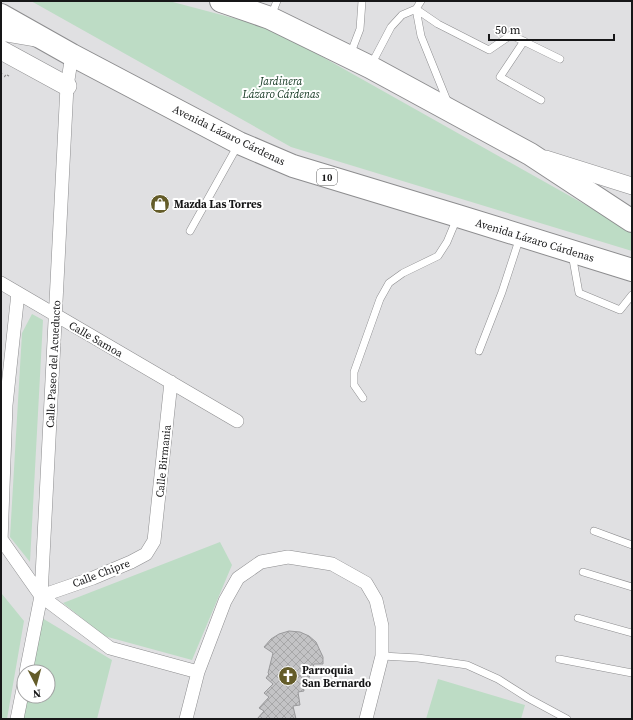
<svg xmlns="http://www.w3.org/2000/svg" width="633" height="720" viewBox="0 0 633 720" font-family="'Source Serif 4',serif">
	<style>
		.park { fill: #bddcc5 }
		.building { fill: url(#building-cross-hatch); stroke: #9a9a9c }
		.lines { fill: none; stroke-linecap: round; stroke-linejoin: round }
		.service-casing { stroke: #8d8d8f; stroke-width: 8 }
		.minor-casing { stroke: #8d8d8f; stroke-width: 14 }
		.tertiary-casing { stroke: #8d8d8f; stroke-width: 18 }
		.secondary-casing { stroke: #8d8d8f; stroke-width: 20 }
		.trunk-casing { stroke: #8d8d8f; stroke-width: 24 }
		.path { stroke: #787879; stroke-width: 2.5; stroke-dasharray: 1 3; stroke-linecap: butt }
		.service { stroke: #fff; stroke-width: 7 }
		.minor { stroke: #fff; stroke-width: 13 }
		.tertiary { stroke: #fff; stroke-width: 17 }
		.secondary { stroke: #fff; stroke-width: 19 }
		.trunk { stroke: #fff; stroke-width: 22 }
		.labels { text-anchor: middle; stroke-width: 4; stroke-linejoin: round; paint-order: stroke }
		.shield { fill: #fff; stroke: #5d5d5d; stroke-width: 1 }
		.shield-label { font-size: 10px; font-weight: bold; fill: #171718 }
		.park-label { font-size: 11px; font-style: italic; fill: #0f331d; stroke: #fff }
		.street-label { font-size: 11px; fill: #171718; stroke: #fff }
		.poi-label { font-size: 11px; font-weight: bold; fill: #171718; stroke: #fff; text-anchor: start }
	</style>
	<defs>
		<pattern id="building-cross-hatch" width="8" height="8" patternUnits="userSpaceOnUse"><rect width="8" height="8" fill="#c3c3c5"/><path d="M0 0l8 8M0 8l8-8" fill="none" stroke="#a7a7a8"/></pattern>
	</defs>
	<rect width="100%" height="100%" fill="#e0e0e2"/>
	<path class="park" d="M31,1H169L271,28L632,231V251L291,147Z
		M32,314L43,320L30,562L10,537L22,333Z
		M220,542L232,565L192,660L104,636L63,603Z
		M2,594L24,621L7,719H1Z
		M42,618L112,660L97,719H23L28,696H48V672H32Z
		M438,679L525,705L521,719H426Z"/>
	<path class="building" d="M289,631L300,632L309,636L316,642L323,657V664H314L306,686H303L304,691L298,692L300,705L293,706L296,719H257L264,711L259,708L269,697L264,693L273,684L266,678L269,674L268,673L273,653L264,647L271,639L279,634Z"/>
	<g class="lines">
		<g class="service-casing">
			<path id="service" d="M416,9L438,24L489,50L511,35L560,59
				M416,9L421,36L448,103
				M271,16L277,1
				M524,41L500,77L541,100
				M350,55L360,29L362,1
				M371,65L391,27L402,15L416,9L421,1
				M190,231L238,145
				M572,254L579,293L620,310L632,295
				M479,351L502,292L520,237
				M363,398L354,385V372L380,299L389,283L403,273L438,256L447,242L457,218
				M594,531L632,545
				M583,572L632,587
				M578,618L632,633
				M382,656L418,658L467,665L498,679L528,698L567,719
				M559,659L632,673"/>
		</g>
		<g class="minor-casing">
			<path id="minor" d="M1,283L237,421
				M1,539L41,596L110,648L198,672
				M1,542L6,405L18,293
				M41,596L93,578L131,562L146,554L154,541L171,382
				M26,672L41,596L67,86L72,55
				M17,719L24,684
				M186,719L198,672L225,601L238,578L261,562L288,557L332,564L366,583L376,600L382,626V656L366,719"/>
		</g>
		<g class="tertiary-casing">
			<path id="tertiary" d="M546,159L632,186"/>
		</g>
		<g class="secondary-casing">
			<path id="secondary" d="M1,31L35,37
				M1,50L67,86"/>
		</g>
		<g class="trunk-casing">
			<path id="trunk" d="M221,1L270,18L370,67L530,154L632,221
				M1,15L72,55L239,143L293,166L458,216L632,270"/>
		</g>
		<path class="path" d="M1,74L7,77L9,74"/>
		<use href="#service" class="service"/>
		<use href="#minor" class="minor"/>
		<use href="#tertiary" class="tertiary"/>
		<use href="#secondary" class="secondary"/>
		<use href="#trunk" class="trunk"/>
	</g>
	<defs>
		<g id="shop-disc" transform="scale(1)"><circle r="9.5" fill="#645c29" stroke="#fff"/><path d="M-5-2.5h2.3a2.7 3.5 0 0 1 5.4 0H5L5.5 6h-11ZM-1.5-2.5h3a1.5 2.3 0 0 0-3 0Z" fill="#fff"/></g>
		<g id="church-disc" transform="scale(1)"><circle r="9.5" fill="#645c29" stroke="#fff"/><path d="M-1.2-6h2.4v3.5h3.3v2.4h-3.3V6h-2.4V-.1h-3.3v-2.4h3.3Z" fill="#fff"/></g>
	</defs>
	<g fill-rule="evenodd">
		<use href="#shop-disc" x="160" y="204"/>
		<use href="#church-disc" x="288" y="676"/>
	</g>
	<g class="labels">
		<rect class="shield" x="317" y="169" width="20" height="16" rx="3"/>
		<g class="shield-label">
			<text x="327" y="181">10</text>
		</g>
		<g class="park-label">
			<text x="281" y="85">Jardinera<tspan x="281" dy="13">Lázaro Cárdenas</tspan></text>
		</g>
		<g class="street-label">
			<text transform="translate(229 135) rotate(26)" y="4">Avenida Lázaro Cárdenas</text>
			<text transform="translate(535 240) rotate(17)" y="4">Avenida Lázaro Cárdenas</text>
			<text transform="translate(96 339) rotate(30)" y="4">Calle Samoa</text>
			<text transform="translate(53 364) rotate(-87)" y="4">Calle Paseo del Acueducto</text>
			<text transform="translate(163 461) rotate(-84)" y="4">Calle Birmania</text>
			<text transform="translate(101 573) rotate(-21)" y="4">Calle Chipre</text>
		</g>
		<g class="poi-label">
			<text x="174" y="208">Mazda Las Torres</text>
			<text x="302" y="674">Parroquia<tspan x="302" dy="13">San Bernardo</tspan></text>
		</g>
	</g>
	<rect width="633" height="720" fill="none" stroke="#171718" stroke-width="4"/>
	<g transform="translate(36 684) rotate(174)"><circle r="19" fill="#ffffff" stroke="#a2a2a3"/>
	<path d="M0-3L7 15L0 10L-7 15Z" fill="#645c29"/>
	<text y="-6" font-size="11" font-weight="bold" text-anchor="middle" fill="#171718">N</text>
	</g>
	<path d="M489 34v6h125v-6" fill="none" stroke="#171718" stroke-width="2"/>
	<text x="495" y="34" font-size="12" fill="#171718" stroke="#ffffff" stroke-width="3" paint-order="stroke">50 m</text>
</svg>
